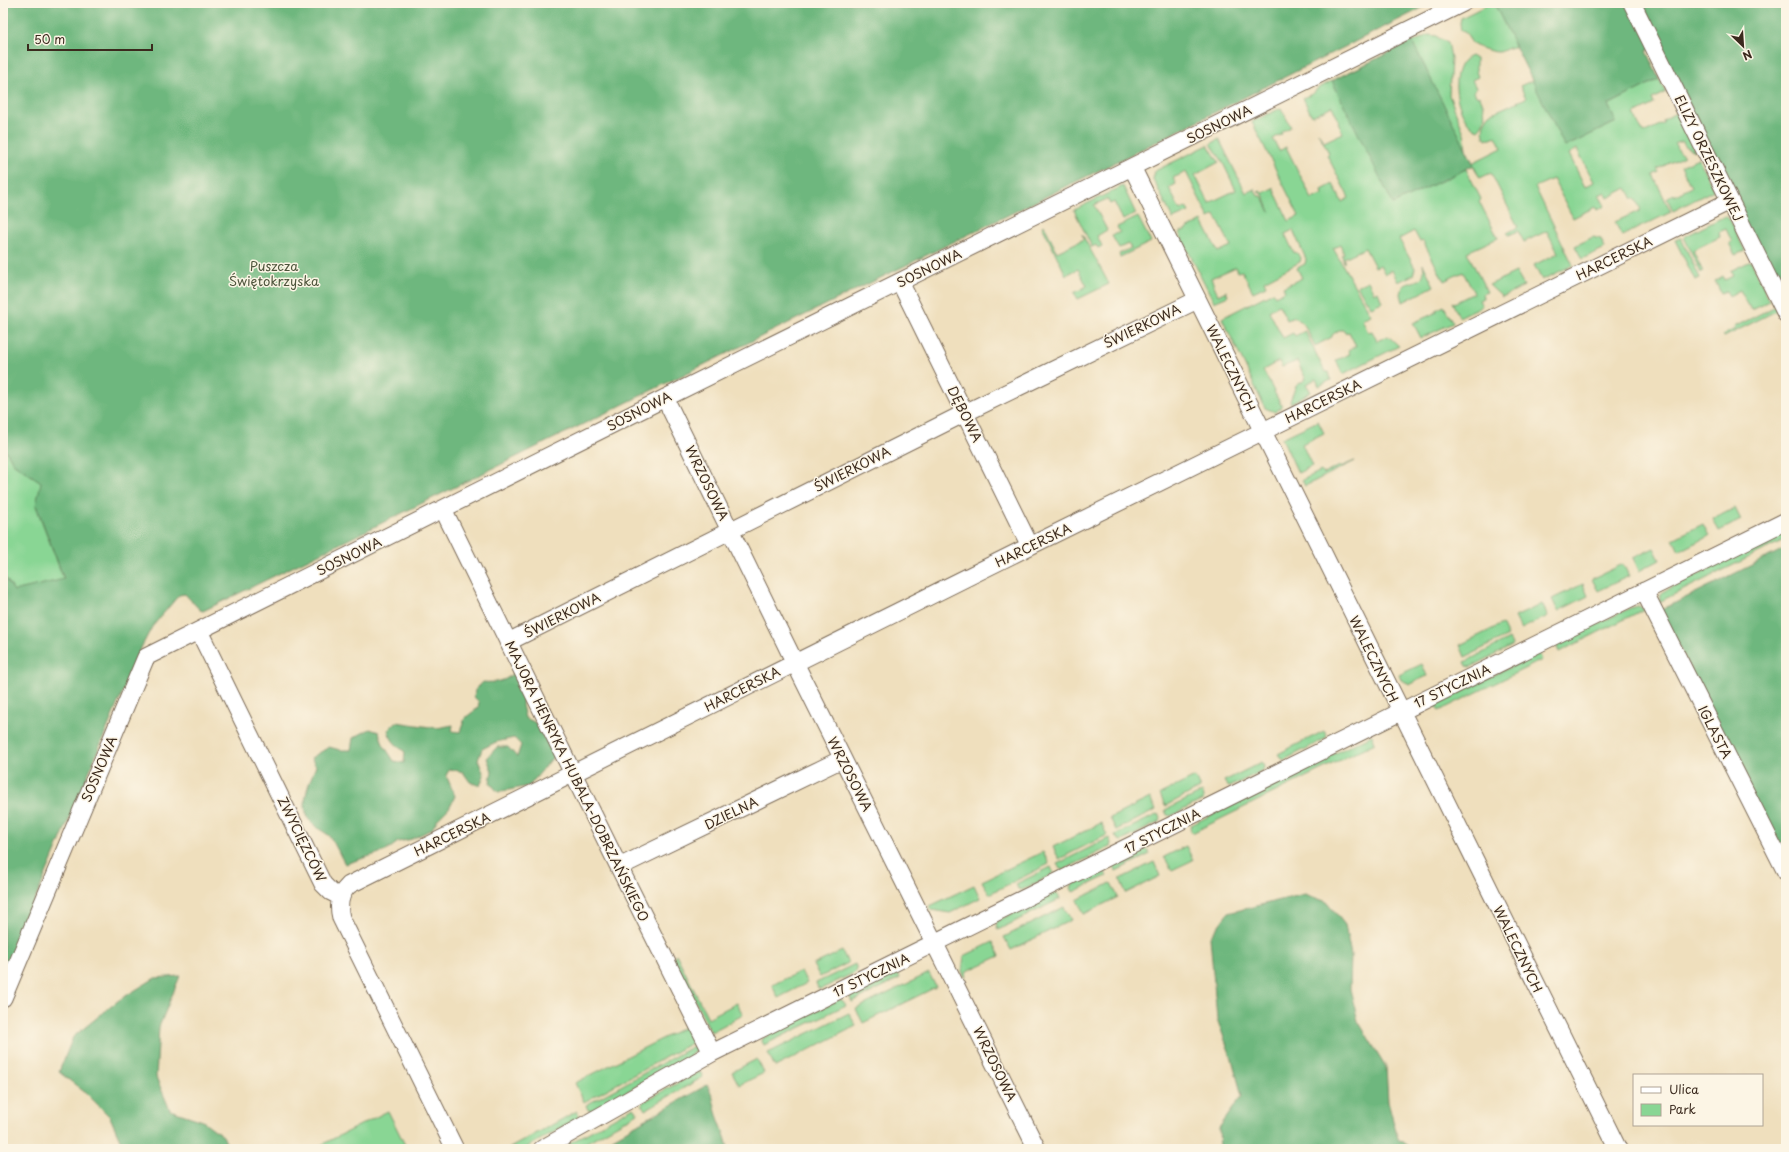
<svg xmlns="http://www.w3.org/2000/svg" width="1789" height="1152" viewBox="0 0 1789 1152" font-family="'Playpen Sans',sans-serif">
	<style>
		.green { fill: #89d694; stroke: #628059; fill-rule: evenodd }
		.forest { fill: #6eb77e; stroke: #54704e }
		.lines { fill: none; stroke-linecap: round; stroke-linejoin: round }
		.minor-casing { stroke: #7a6956; stroke-width: 19 }
		.minor { stroke: #fff; stroke-width: 17 }
		.labels { text-anchor: middle; stroke-width: 3; stroke-linejoin: round; paint-order: stroke }
		.street-label { font-size: 13px; fill: #3b2a1e; stroke: #fcf5e5 }
		.park-label { font-size: 13px; fill: #4e553c; stroke: #fcf5e5 }
	</style>
	<rect width="100%" height="100%" fill="#fcf5e5"/>
	<filter id="ink" filterUnits="userSpaceOnUse"><feTurbulence type="fractalNoise" baseFrequency=".025" numOctaves="2"/><feDisplacementMap in="SourceGraphic" scale="8" xChannelSelector="R" yChannelSelector="G"/><feConvolveMatrix kernelMatrix="1 2 1 2 8 2 1 2 1" color-interpolation-filters="sRGB"/></filter>
	<filter id="wash" filterUnits="userSpaceOnUse"><feTurbulence type="fractalNoise" baseFrequency=".012" numOctaves="4" result="noise"/><feDisplacementMap in="SourceGraphic" scale="16" xChannelSelector="R" yChannelSelector="G"/><feGaussianBlur stdDeviation="0.9" result="paint"/><feColorMatrix in="noise" values="0 0 0 0 0 0 0 0 0 0 0 0 0 0 0 0 0 1.4 0 .05"/><feComposite in="paint" operator="in"/></filter>
	<g filter="url(#wash)">
		<rect width="100%" height="100%" fill="#efdfbd"/>
		<path class="green" d="M1491,3H1494L1516,47C1508,46 1504,52 1498,52C1491,52 1482,48 1476,46C1468,43 1470,32 1461,31L1460,23L1461,18Z
			M1428,35L1437,36L1438,38L1448,42L1451,58L1449,95L1464,133L1466,149L1393,204L1466,169L1481,199L1479,201L1498,238L1467,252L1487,292L1482,294L1483,298L1479,300L1482,306L1459,317L1452,302L1454,303L1474,293L1463,272L1444,281L1423,241L1420,242L1414,231L1399,239L1415,268L1413,275L1398,282L1392,270L1385,274L1380,265L1375,267L1365,248L1344,258V263L1342,255L1344,254L1340,245L1333,248L1371,315L1362,319L1368,332L1372,331L1377,341L1388,336L1399,346L1343,374L1336,360L1350,354L1348,350L1356,346L1349,332L1345,333L1343,330H1339L1332,335V337L1315,346L1305,326L1295,317L1287,320L1279,305L1269,311L1283,338L1293,333L1295,336L1305,331L1325,372H1329L1331,380L1319,386L1316,379L1306,384L1311,392L1291,403L1290,401L1296,386L1306,379L1297,361L1282,367L1279,361L1263,370L1282,407L1275,412L1265,408L1222,318L1273,292L1275,296L1285,291L1283,287L1302,278L1297,268L1305,264L1306,259L1293,230L1285,234L1294,253L1296,252L1301,258L1300,262L1264,281L1266,286L1253,292L1242,271L1238,272L1236,267L1211,278L1218,295L1226,291L1228,296L1214,302L1179,233L1202,221L1218,252L1231,246L1215,215L1209,218L1186,172L1173,178L1176,184L1169,188L1180,210L1186,207L1189,212L1173,219L1153,179L1155,171L1208,145L1219,162L1195,175L1209,203L1236,190L1221,159L1211,144L1219,139L1246,193L1254,189L1258,196H1262L1270,212L1263,194L1258,192L1261,191L1263,193L1273,188L1289,221L1299,216L1252,122L1281,108L1291,127L1281,132L1282,134L1273,139L1279,151L1286,147L1312,199L1323,194L1322,190L1333,184L1342,202L1349,198L1327,155L1329,153L1318,132L1324,142L1343,133L1338,122L1339,121L1332,106L1312,116L1303,98L1314,93L1317,89L1343,75Z
			M1471,56L1476,59V71L1478,77L1472,80L1476,88L1474,92L1476,96L1480,97C1485,107 1488,121 1478,130C1456,122 1445,65 1471,56Z
			M1659,79L1666,92L1652,99L1654,104L1634,114L1643,133L1664,123L1663,120L1676,113L1695,151L1685,146L1682,141L1675,144L1678,151L1684,156L1657,169L1659,172L1653,175L1671,212L1622,236L1615,222L1641,210L1635,198L1633,199L1627,188L1608,198L1605,192L1599,195L1605,206L1597,210L1595,207L1573,218L1553,179L1535,187L1573,265L1542,280L1534,265L1558,253L1547,231L1524,242L1518,231L1509,235L1507,233L1518,227L1491,173L1480,178L1472,163L1502,148L1496,136L1486,140C1481,131 1483,122 1490,114L1526,98L1520,86L1533,80L1565,147L1616,122L1608,105ZM1577,149L1594,182L1585,187L1569,154Z
			M1698,158L1714,190L1673,211L1667,198L1673,194L1674,196L1691,187L1681,166Z
			M1123,186L1136,214L1123,220L1114,202L1110,204L1107,199L1094,205L1107,230L1097,236L1102,246L1098,248L1096,245L1092,247L1074,210Z
			M1725,216L1730,220L1745,251L1735,255L1729,243L1732,242L1726,229L1719,232L1720,237L1693,250L1703,272L1701,273L1684,237Z
			M1138,217L1151,242L1120,257L1119,254L1131,248L1128,244L1119,248L1112,236L1120,232L1117,227Z
			M1044,225L1057,252L1084,239L1082,234L1109,284L1078,299L1074,293L1087,286L1078,269L1066,275L1042,226Z
			M1593,237L1601,239L1605,248L1582,259L1575,246Z
			M1681,238L1700,278L1695,280L1675,240Z
			M1751,261L1770,301L1751,310L1740,290L1729,296L1726,291L1721,293L1715,281L1723,276L1725,280L1733,276L1730,271Z
			M1423,264L1434,286L1403,302L1401,294L1403,286C1415,279 1427,283 1423,264Z
			M1516,272L1524,286L1502,297L1489,285Z
			M1368,281L1374,293L1378,292L1382,302L1371,307L1357,286Z
			M1444,306L1453,323L1421,338L1413,323L1437,312L1436,310Z
			M1776,306L1778,310L1724,337L1723,335L1735,329L1734,327Z
			M1318,421L1324,433L1302,444L1312,466L1298,473L1282,438Z
			M3,446L14,464L42,482L36,506L64,580L14,591L3,574Z
			M1355,461L1305,486L1302,480L1321,471L1323,474L1340,466V467Z
			M1735,508L1741,520L1719,531L1713,519Z
			M1703,524L1709,536L1679,551L1673,539Z
			M1786,531V539L1659,602L1661,594L1664,591Z
			M1654,548L1660,560L1639,571L1633,558Z
			M1623,564L1629,576L1598,591L1592,579Z
			M1583,584L1588,596L1558,611L1552,599Z
			M1542,604L1548,616L1521,629L1515,617Z
			M1638,606L1645,609L1559,652L1557,647V644L1630,608Z
			M1502,624L1508,636L1465,657L1460,645Z
			M1509,639L1512,644L1510,647L1471,667L1467,666L1465,662Z
			M1537,654L1540,655L1542,660L1439,711L1435,704Z
			M1422,664L1427,676L1410,684L1401,680L1399,675Z
			M1324,731L1327,736L1325,739L1284,760L1281,758L1278,754Z
			M1372,735L1375,743L1192,833L1190,829L1191,825Z
			M1262,762L1264,767L1263,770L1230,787L1227,786L1224,781Z
			M1195,777L1200,788L1165,806L1160,794Z
			M1202,792L1204,797L1203,800L1171,816L1167,815L1165,810Z
			M1150,798L1156,810L1116,830L1110,818Z
			M1158,814L1160,818L1159,822L1122,841L1118,840L1115,835Z
			M1101,823L1107,835L1059,859L1053,847Z
			M1109,838L1111,843L1110,847L1063,870L1060,869L1057,864Z
			M1186,846L1193,860L1172,870L1164,857Z
			M1144,849L1148,850L1150,854L1116,871L1114,866L1115,863Z
			M1043,852L1049,864L989,894L982,881Z
			M1154,862L1160,876L1126,893L1120,879Z
			M1051,867L1053,872L1051,875L1022,890L1018,889L1016,884Z
			M1101,870L1104,871L1107,876L1073,892L1071,888L1073,884Z
			M1111,883L1118,897L1084,914L1077,900Z
			M974,885L980,898L950,913L931,910L930,906Z
			M1055,893L1058,894L1060,899L998,930L996,925L997,921Z
			M1064,907L1071,920L1011,950L1004,937Z
			M993,942L1000,956L967,971L965,978L962,971L964,956Z
			M842,951L848,963L820,977L813,965Z
			M676,954L708,1018L737,1003L743,1015L711,1032L673,958Z
			M855,964L857,969L856,972L821,989L818,988L816,983Z
			M801,971L807,983L778,998L772,985Z
			M897,971L900,978L852,1002L850,997L851,994Z
			M929,973L936,987L863,1023L856,1009Z
			M840,999L843,1001L846,1005L764,1045L762,1041L763,1038Z
			M849,1013L856,1026L775,1067L768,1053Z
			M689,1025L697,1040L584,1102L575,1083Z
			M697,1044L695,1050L689,1057L592,1111L588,1110L586,1105Z
			M757,1059L764,1073L739,1085L732,1072Z
			M698,1072L701,1073L703,1077L645,1110L642,1105L643,1102Z
			M632,1108L635,1109L638,1113L575,1149H559Z
			M388,1111L407,1149H313Z
			M577,1111L579,1115L578,1118L524,1149H508Z"/>
		<path class="forest" d="M3,3H1432L1112,164L203,611L200,610L185,594L179,595L152,627L142,646L3,976V574L14,591L64,579L36,505L41,482L14,464L3,446Z
			M1494,3H1786V309L1655,46L1646,51L1659,79L1608,105L1616,122L1565,147Z
			M1412,41L1474,165L1393,204L1332,81Z
			M1786,548V866L1661,610Z
			M514,671L524,691L522,705L525,718C546,726 549,735 554,756L529,786L498,792L490,783L492,771L487,758L497,747H508L517,757L521,745L514,738L496,742L482,749L478,760L484,775L480,786L470,782L463,772L450,769L446,775L455,796L449,808L437,820L432,829L412,839L398,842L386,851L345,864C340,856 336,845 330,837C325,831 318,830 313,824C297,809 309,783 316,766L311,758L329,747L340,750H351L353,738L370,729L379,732L383,744L394,761L404,763L405,752C396,745 391,741 388,730L396,722L437,728L453,725L452,731L460,732L465,718L478,708L479,702L474,697L475,690L483,682C494,683 508,682 514,671Z
			M1305,894L1327,902L1345,925L1351,955L1350,989L1358,1021L1386,1067L1388,1102L1398,1139L1412,1149H1220L1219,1128L1242,1096L1232,1059L1217,1019L1210,937L1228,913Z
			M180,976L159,1027L156,1077L170,1110L203,1121L223,1136L229,1149H118L122,1144L110,1117L87,1094L59,1072L73,1037L119,1000L155,978Z
			M707,1085C715,1098 713,1103 717,1115C721,1127 726,1136 728,1149H593Z"/>
	</g>
	<g filter="url(#ink)">
		<g class="lines">
			<g class="minor-casing">
				<path id="minor" d="M1632,3L1786,314
					M1132,167L1618,1149
					M900,282L1030,546
					M665,398L795,663L1037,1149
					M443,509L619,867L712,1053
					M1644,591L1786,872
					M199,631L323,884L331,892L341,897
					M508,642L965,413L1197,300
					M619,867L842,759
					M3,998L146,657L665,398L1463,3
					M455,1149L341,918C338,906 339,894 349,885L1030,546L1730,201
					M542,1149L712,1053L1786,521"/>
			</g>
			<use href="#minor" class="minor"/>
		</g>
	</g>
	<g class="labels">
		<g class="street-label">
			<text transform="translate(1219 124) rotate(-26)" y="5">SOSNOWA</text>
			<text transform="translate(1709 158) rotate(64)" y="5">ELIZY ORZESZKOWEJ</text>
			<text transform="translate(1614 258) rotate(-26)" y="5">HARCERSKA</text>
			<text transform="translate(929 268) rotate(-26)" y="5">SOSNOWA</text>
			<text transform="translate(1142 326) rotate(-26)" y="5">ŚWIERKOWA</text>
			<text transform="translate(1231 368) rotate(64)" y="5">WALECZNYCH</text>
			<text transform="translate(1323 401) rotate(-26)" y="5">HARCERSKA</text>
			<text transform="translate(639 411) rotate(-27)" y="5">SOSNOWA</text>
			<text transform="translate(965 414) rotate(64)" y="5">DĘBOWA</text>
			<text transform="translate(852 469) rotate(-27)" y="5">ŚWIERKOWA</text>
			<text transform="translate(707 483) rotate(64)" y="5">WRZOSOWA</text>
			<text transform="translate(1033 545) rotate(-26)" y="5">HARCERSKA</text>
			<text transform="translate(349 556) rotate(-26)" y="5">SOSNOWA</text>
			<text transform="translate(562 615) rotate(-27)" y="5">ŚWIERKOWA</text>
			<text transform="translate(1374 659) rotate(64)" y="5">WALECZNYCH</text>
			<text transform="translate(1452 686) rotate(-26)" y="5">17 STYCZNIA</text>
			<text transform="translate(742 689) rotate(-27)" y="5">HARCERSKA</text>
			<text transform="translate(1715 732) rotate(63)" y="5">IGLASTA</text>
			<text transform="translate(99 769) rotate(-67)" y="5">SOSNOWA</text>
			<text transform="translate(850 774) rotate(63)" y="5">WRZOSOWA</text>
			<text transform="translate(577 781) rotate(64)" y="5">MAJORA HENRYKA HUBALA-DOBRZAŃSKIEGO</text>
			<text transform="translate(731 813) rotate(-26)" y="5">DZIELNA</text>
			<text transform="translate(1162 831) rotate(-27)" y="5">17 STYCZNIA</text>
			<text transform="translate(452 834) rotate(-26)" y="5">HARCERSKA</text>
			<text transform="translate(302 839) rotate(64)" y="5">ZWYCIĘZCÓW</text>
			<text transform="translate(1518 949) rotate(64)" y="5">WALECZNYCH</text>
			<text transform="translate(871 975) rotate(-26)" y="5">17 STYCZNIA</text>
			<text transform="translate(995 1064) rotate(64)" y="5">WRZOSOWA</text>
		</g>
		<g class="park-label">
			<text x="274" y="271">Puszcza<tspan x="274" dy="15">Świętokrzyska</tspan></text>
		</g>
	</g>
	<rect width="1789" height="1152" fill="none" stroke="#fcf5e5" stroke-width="16"/>
	<rect x="1633" y="1074" width="130" height="52" fill="#fcf5e5" stroke="#afa495"/>
	<rect x="1641" y="1087" width="20" height="6" fill="#ffffff" stroke="#afa495"/>
	<text x="1669" y="1094" font-size="12" fill="#3b2a1e">Ulica</text>
	<rect x="1641" y="1104" width="20" height="12" fill="#89d694" stroke="#afa495"/>
	<text x="1669" y="1114" font-size="12" fill="#3b2a1e">Park</text>
	<g transform="translate(1743 46) rotate(155)" stroke="#fcf5e5" stroke-width="3" paint-order="stroke">
	<path d="M0-3L7 15L0 10L-7 15Z" fill="#3b2a1e"/>
	<text y="-6" font-size="11" font-weight="bold" text-anchor="middle" fill="#3b2a1e">N</text>
	</g>
	<path d="M28 44v6h124v-6" fill="none" stroke="#3b2a1e" stroke-width="2"/>
	<text x="34" y="44" font-size="12" fill="#3b2a1e" stroke="#fcf5e5" stroke-width="3" paint-order="stroke">50 m</text>
</svg>
